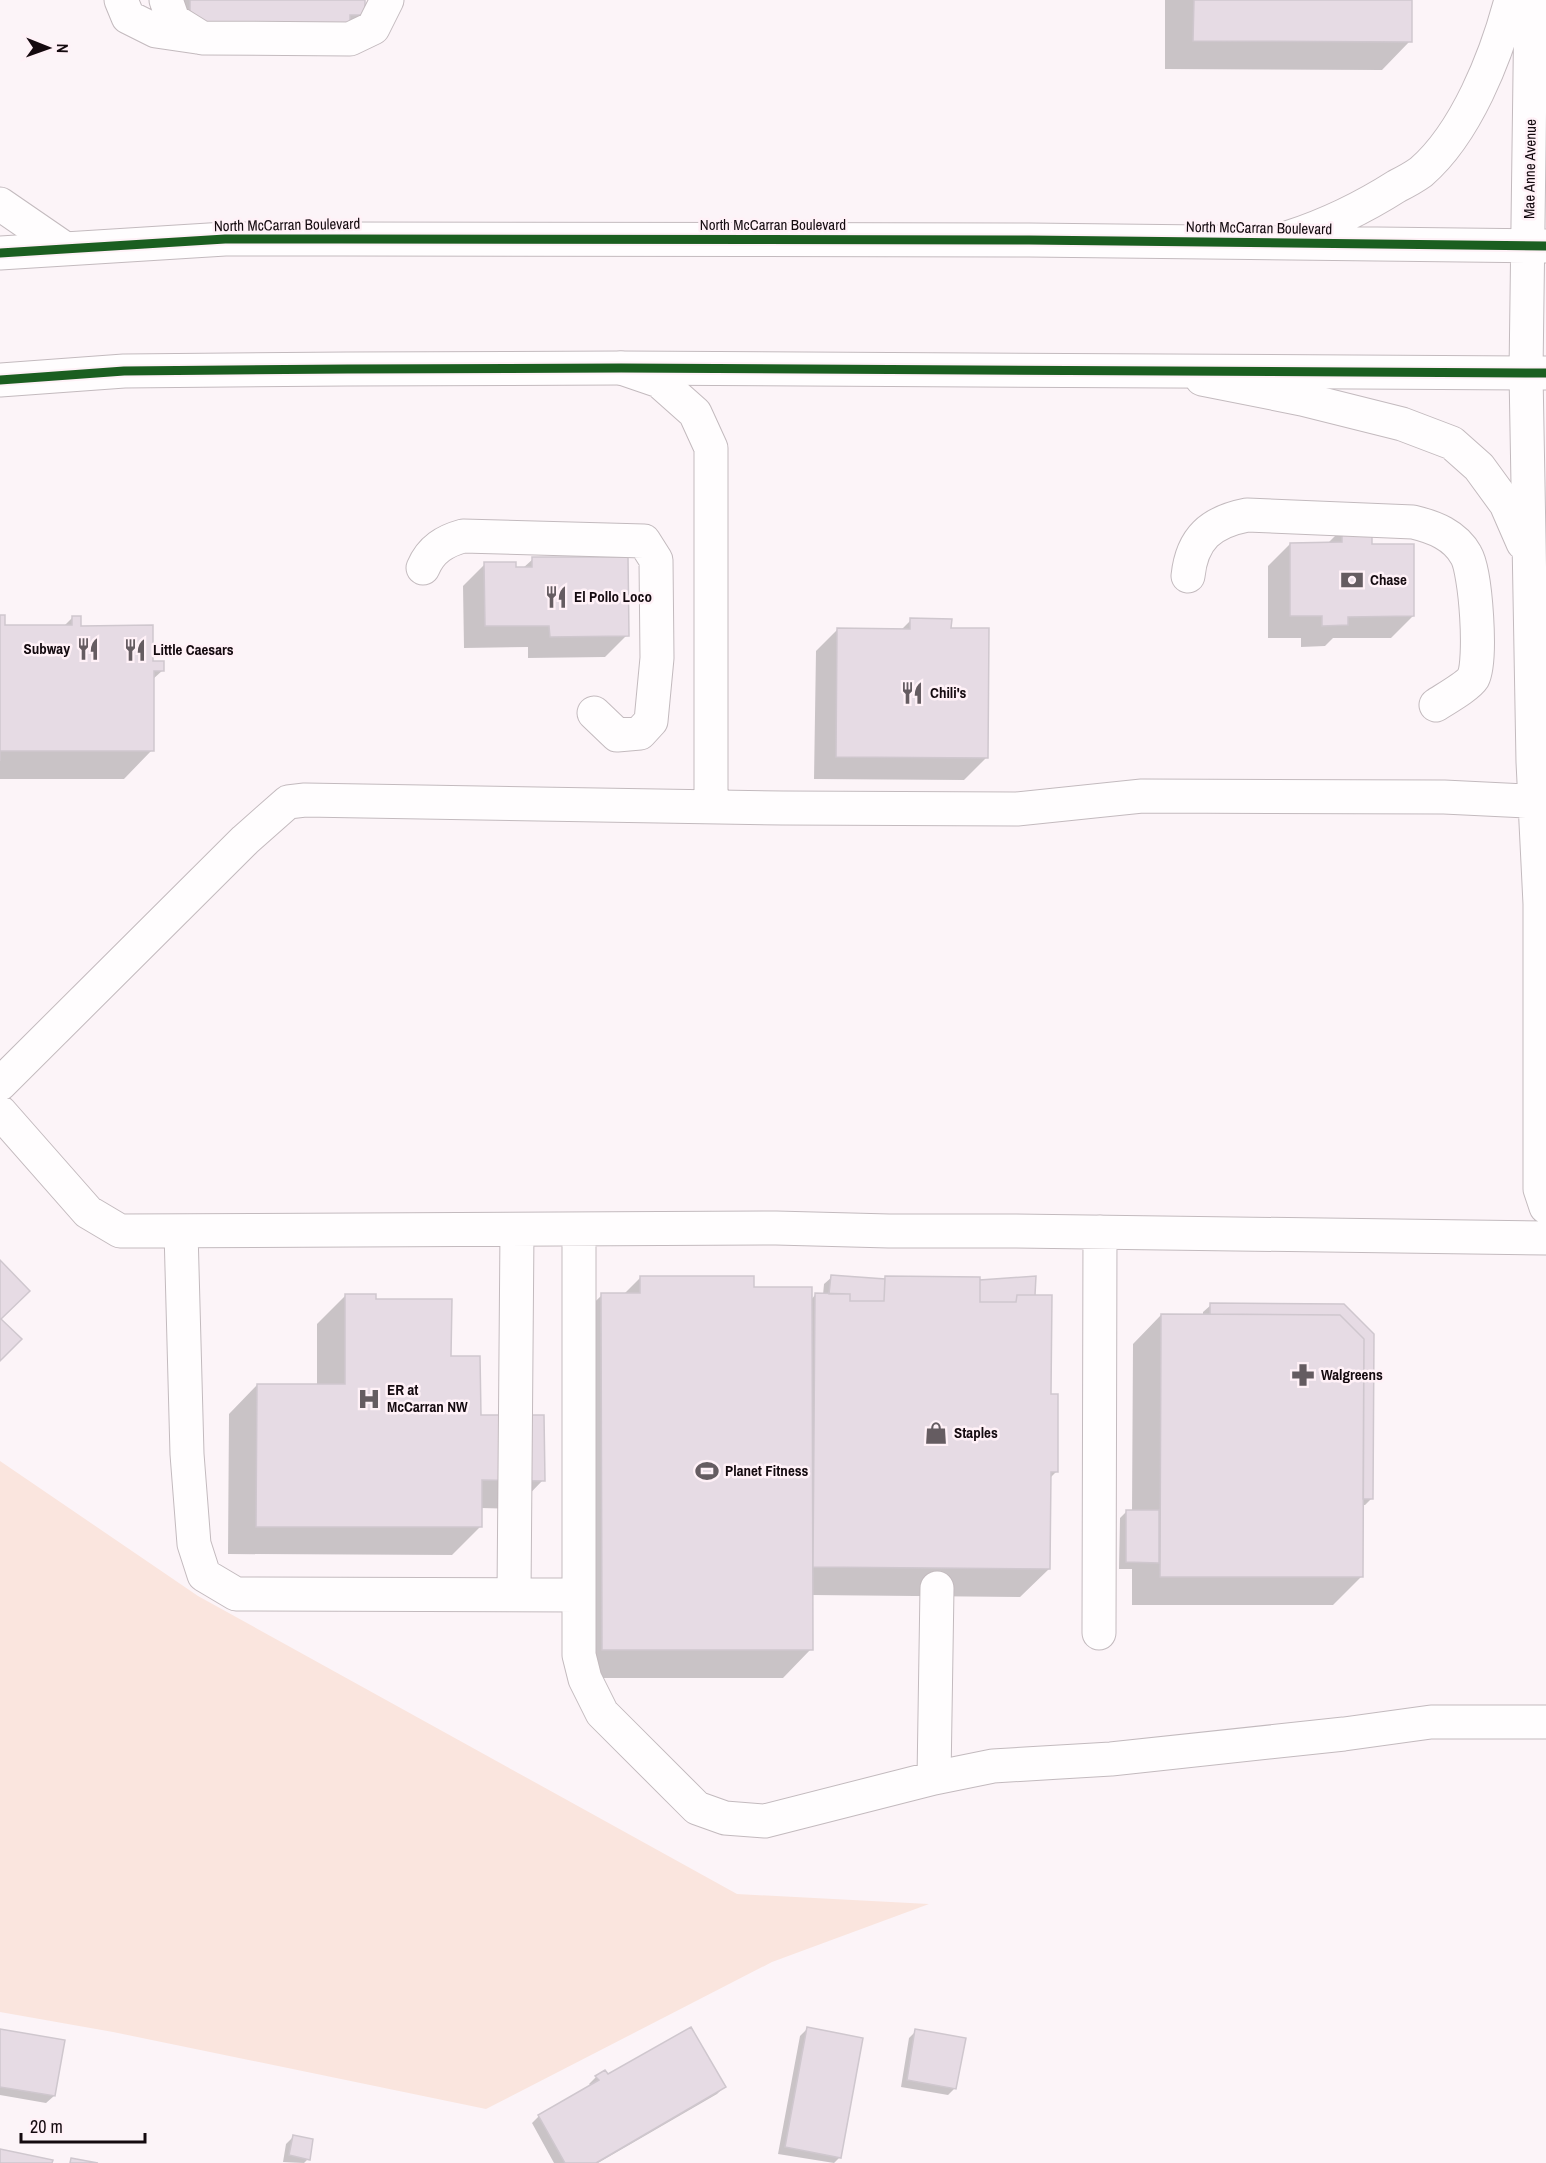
<svg xmlns="http://www.w3.org/2000/svg" width="1546" height="2163" viewBox="0 0 1546 2163" font-family="'Archivo Narrow',sans-serif">
	<style>
		.green { fill: #fae5de }
		.shadow { fill: #0003 }
		.building { fill: #e6dbe4; stroke: #cfc7ce; stroke-width: 1.5 }
		.lines { fill: none; stroke-linecap: round; stroke-linejoin: round }
		.minor-casing { stroke: #c3babe; stroke-width: 35 }
		.major-casing { stroke: #c3babe; stroke-width: 35 }
		.minor { stroke: #fffdfe; stroke-width: 33 }
		.major { stroke: #fffdfe; stroke-width: 33 }
		.cycleway-casing { stroke: #fff1f7; stroke-width: 13 }
		.cycleway { stroke: #1b5e20; stroke-width: 9 }
		.labels { text-anchor: middle; stroke-width: 5; stroke-linejoin: round; paint-order: stroke }
		.street-label { font-size: 15px; fill: #140a0f; stroke: #fff1f7 }
		.poi-label { font-size: 15px; font-weight: bold; fill: #140a0f; stroke: #fff1f7; text-anchor: start }
	</style>
	<rect width="100%" height="100%" fill="#fcf4f8"/>
	<path class="green" d="M0,1461L198,1596L737,1894L929,1904L772,1962L486,2109L113,2032L0,2012Z"/>
	<path class="shadow" d="M169,0H363V15L341,37L216,47Z
		M1165,0H1410V41L1382,70L1165,69Z
		M1343,528L1371,546L1413,616L1391,638H1333L1325,646L1301,647V638H1268V566L1290,544H1327Z
		M533,559L627,635L605,657L528,658V647L464,648L463,586L485,564L523,568Z
		M0,616L4,627L64,626L72,618L79,627L151,662L163,670L152,680V750L124,779H0Z
		M911,620L950,629L986,758L964,780L814,779L816,651L838,629L901,630Z
		M641,1277L752,1288L811,1300L815,1295H823L824,1284L832,1277L882,1281L885,1278L979,1281L1033,1296L1050,1395L1057,1471L1049,1479V1569L1020,1597L811,1595V1649L783,1678H574L573,1323L602,1295H623Z
		M346,1295L374,1300L450,1358L479,1416L543,1480L515,1509L481,1508V1526L452,1555L228,1554L229,1414L257,1385H317V1324Z
		M1211,1305H1343L1372,1498L1365,1505H1362L1361,1577L1333,1605H1132V1569H1119L1120,1518L1127,1511H1132L1133,1344L1161,1315H1203V1312Z
		M807,2029L840,2157L834,2163L778,2154L800,2036Z
		M0,2030L54,2096L46,2103L0,2095Z
		M916,2031L955,2088L948,2095L901,2087L909,2038Z
		M607,2076L724,2087L717,2094L598,2163H554L532,2123L539,2116L591,2086L589,2084L596,2077Z
		M293,2137L308,2159L304,2163L283,2162L286,2144Z"/>
	<path class="building" d="M190,0H365V15H350V26L190,23Z
		M1194,0H1412V42L1193,41Z
		M1342,527H1372V544H1414V616L1348,617V625L1322,626V616H1290V543L1342,542Z
		M532,557H628L629,636L550,637L549,626H485L484,562H516V567H532Z
		M0,615H5V625H72V616H81V626L153,625V661H164V671H154V751H0V761Z
		M910,618L952,619L951,628H989L988,758L836,757L837,628L910,629Z
		M0,1260L30,1291L1,1319L22,1339L0,1361Z
		M831,1275L885,1279L884,1301H850V1294H829Z
		M640,1276H754V1287H812L813,1650H602L601,1293H640Z
		M885,1276L980,1277V1302H1016L1017,1295H1052L1051,1394H1058V1472H1051L1050,1569L813,1567L815,1293L850,1294V1301H884Z
		M1036,1276L1035,1295H1017L1016,1302H980V1280Z
		M345,1294H376V1299H452L451,1356H480L481,1415H544L545,1481L482,1480V1527H256L257,1384H345Z
		M1210,1303L1344,1304L1374,1334L1373,1499H1363L1364,1339L1340,1315L1210,1314Z
		M1161,1314L1340,1315L1364,1339L1363,1577H1160Z
		M1126,1510H1159V1563L1126,1562Z
		M691,2027L726,2087L596,2163H565L538,2115L599,2080L595,2076L605,2070L608,2074Z
		M807,2027L863,2038L841,2158L785,2147Z
		M0,2029L65,2040L55,2096L0,2087Z
		M915,2029L966,2038L956,2089L907,2080Z
		M293,2135L313,2139L310,2160L289,2155Z
		M0,2149L53,2160L52,2163H0Z
		M71,2158L98,2163H70Z"/>
	<g class="lines">
		<g class="minor-casing">
			<path id="minor" d="M121,0L128,17L156,31L197,37
				M166,0L173,20L202,38L350,39L373,28L387,0
				M0,204L64,248
				M621,368L659,381L695,413L711,448V806
				M1526,373L1533,762L1540,904V1189L1546,1207
				M1202,379L1302,399L1402,424L1452,443L1479,467L1506,504L1523,543
				M423,568C431,549 445,541 463,536L644,541L656,560L657,658L651,721L640,733L617,735L594,713
				M1188,576C1192,538 1211,522 1247,515L1413,522C1434,527 1455,535 1466,555C1476,572 1482,661 1473,678C1468,686 1445,699 1436,705
				M0,1084L245,840L288,802L305,800L783,808L1017,809L1142,796L1444,797L1546,802
				M0,1112L88,1212L120,1231L776,1228L889,1231H1014L1546,1238
				M579,1229V1655L585,1679L602,1713L697,1808L725,1818L765,1821L934,1778L993,1766L1111,1759L1344,1734L1431,1722H1546
				M181,1231L187,1454L194,1544L204,1575L236,1594L579,1595
				M514,1595L517,1230
				M1099,1633L1100,1232
				M934,1778L937,1588"/>
		</g>
		<g class="major-casing">
			<path id="major" d="M1290,237C1327,225 1364,207 1397,186C1405,182 1414,177 1421,172C1466,133 1496,57 1511,0
				M0,253L225,239H342L1029,240L1546,246
				M1526,373L1531,0
				M0,380L124,371L347,369L621,368L1546,373"/>
		</g>
		<use href="#minor" class="minor"/>
		<use href="#major" class="major"/>
		<g class="cycleway-casing">
			<path id="cycleway" d="M0,253L225,239H342L1029,240L1546,246
				M0,380L124,371L347,369L621,368L1546,373"/>
		</g>
		<use href="#cycleway" class="cycleway"/>
	</g>
	<defs>
		<g id="bank-bare" transform="scale(1.8)"><path d="M-6-4H6V4H-6ZM0-2.3a2.3 2.3 0 1 0 0 4.6a2.3 2.3 0 1 0 0-4.6Z" fill="#655c61" stroke="#fff1f7" stroke-width="2.5" paint-order="stroke"/></g>
		<g id="restaurant-bare" transform="scale(1.8)"><path d="M-5-6h1v4h1v-4h1v4h1v-4h1v5L-1.5 .5V6h-2V.5L-5-1ZM5-6V6H3V1.5H1.5Q1.5-4 5-6Z" fill="#655c61" stroke="#fff1f7" stroke-width="2.5" paint-order="stroke"/></g>
		<g id="pharmacy-bare" transform="scale(1.8)"><path d="M-2-6h4v4h4v4h-4v4h-4v-4h-4v-4h4Z" fill="#655c61" stroke="#fff1f7" stroke-width="2.5" paint-order="stroke"/></g>
		<g id="hospital-bare" transform="scale(1.8)"><path d="M-5-5h3v3.5h4V-5h3V5h-3V1.5h-4V5h-3Z" fill="#655c61" stroke="#fff1f7" stroke-width="2.5" paint-order="stroke"/></g>
		<g id="shop-bare" transform="scale(1.8)"><path d="M-5-2.5h2.3a2.7 3.5 0 0 1 5.4 0H5L5.5 6h-11ZM-1.5-2.5h3a1.5 2.3 0 0 0-3 0Z" fill="#655c61" stroke="#fff1f7" stroke-width="2.5" paint-order="stroke"/></g>
		<g id="stadium-bare" transform="scale(1.8)"><path d="M0-5a6.5 5 0 1 0 0 10a6.5 5 0 1 0 0-10ZM-3.5-1.8h7v3.6h-7Z" fill="#655c61" stroke="#fff1f7" stroke-width="2.5" paint-order="stroke"/></g>
	</defs>
	<g fill-rule="evenodd">
		<use href="#bank-bare" x="1352" y="580"/>
		<use href="#restaurant-bare" x="556" y="597"/>
		<use href="#restaurant-bare" x="88" y="649"/>
		<use href="#restaurant-bare" x="135" y="650"/>
		<use href="#restaurant-bare" x="912" y="693"/>
		<use href="#pharmacy-bare" x="1303" y="1375"/>
		<use href="#hospital-bare" x="369" y="1399"/>
		<use href="#shop-bare" x="936" y="1433"/>
		<use href="#stadium-bare" x="707" y="1471"/>
	</g>
	<g class="labels">
		<g class="street-label">
			<text transform="translate(1530 169) rotate(-89)" y="5">Mae Anne Avenue</text>
			<text transform="translate(287 225) rotate(-1)" y="5">North McCarran Boulevard</text>
			<text x="773" y="230">North McCarran Boulevard</text>
			<text transform="translate(1259 228) rotate(1)" y="5">North McCarran Boulevard</text>
		</g>
		<g class="poi-label">
			<text x="1370" y="585">Chase</text>
			<text x="574" y="602">El Pollo Loco</text>
			<text x="70" y="654" text-anchor="end">Subway</text>
			<text x="153" y="655">Little Caesars</text>
			<text x="930" y="698">Chili's</text>
			<text x="1321" y="1380">Walgreens</text>
			<text x="387" y="1395">ER at<tspan x="387" dy="17">McCarran NW</tspan></text>
			<text x="954" y="1438">Staples</text>
			<text x="725" y="1476">Planet Fitness</text>
		</g>
	</g>
	<g transform="translate(48 48) rotate(91)" stroke="#fff1f7" stroke-width="4.5" paint-order="stroke">
	<path d="M0-4.5L10 22L0 15L-10 22Z" fill="#140a0f"/>
	<text y="-9" font-size="16" font-weight="bold" text-anchor="middle" fill="#140a0f">N</text>
	</g>
	<path d="M21 2133v9h124v-9" fill="none" stroke="#140a0f" stroke-width="3"/>
	<text x="30" y="2133" font-size="18" fill="#140a0f" stroke="#fff1f7" stroke-width="4.5" paint-order="stroke">20 m</text>
</svg>
